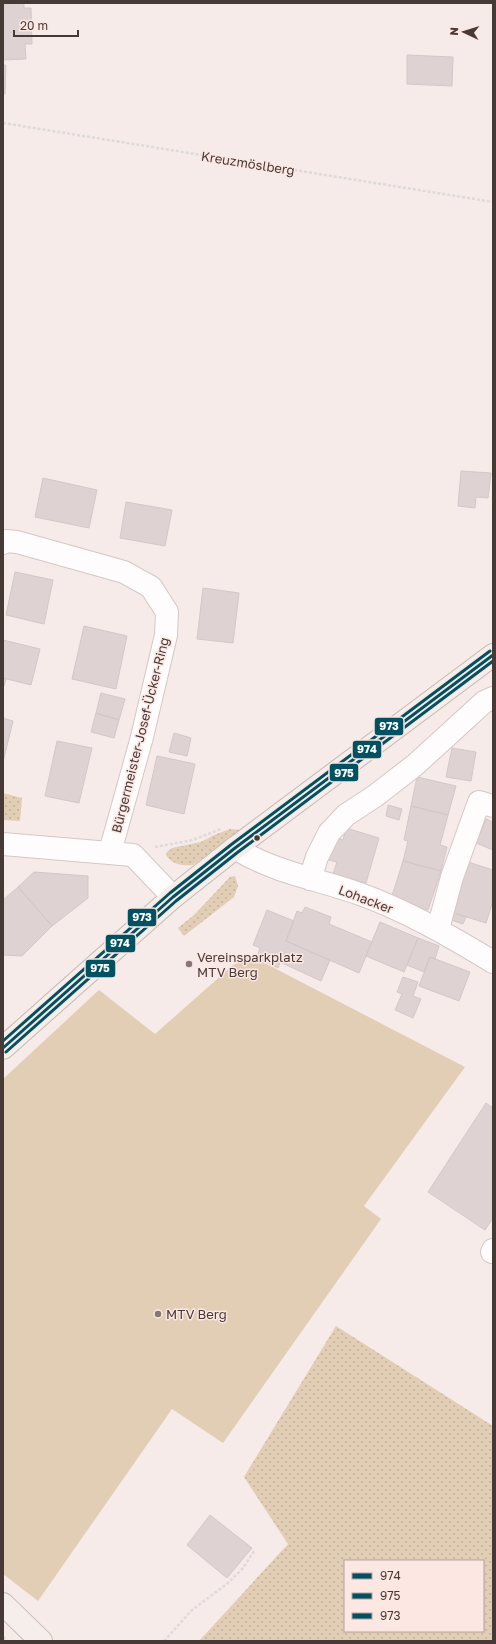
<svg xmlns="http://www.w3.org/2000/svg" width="496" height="1644" viewBox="0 0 496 1644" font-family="'Golos Text',sans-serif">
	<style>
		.grass { fill: url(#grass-dots); fill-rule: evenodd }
		.pitch { fill: #e2cdb5 }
		.building { fill: #ded2d2; stroke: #d3c8c9 }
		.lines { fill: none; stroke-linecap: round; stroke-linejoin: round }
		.minor-casing { stroke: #d4c8c6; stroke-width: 24 }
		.major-casing { stroke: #c7b9b3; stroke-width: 24 }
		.path { stroke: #dddad9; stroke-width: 2.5; stroke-dasharray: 3 2; stroke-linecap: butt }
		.minor { stroke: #fefcfc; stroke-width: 22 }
		.major { stroke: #f5eeeb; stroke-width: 22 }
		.bus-1-casing { stroke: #fce7e3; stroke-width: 6 }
		.bus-2-casing { stroke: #fce7e3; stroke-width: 6 }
		.bus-3-casing { stroke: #fce7e3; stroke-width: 6 }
		.bus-1 { stroke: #005262; stroke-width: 3 }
		.bus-2 { stroke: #005262; stroke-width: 3 }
		.bus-3 { stroke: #005262; stroke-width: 3 }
		.bus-dot { fill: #473936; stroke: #fce7e3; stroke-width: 1.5 }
		.poi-dot { fill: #847775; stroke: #fce7e3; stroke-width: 1.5 }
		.labels { text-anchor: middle; stroke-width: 3; stroke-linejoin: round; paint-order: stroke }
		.street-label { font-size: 13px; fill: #473936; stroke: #fce7e3 }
		.poi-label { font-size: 13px; fill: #473936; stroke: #fce7e3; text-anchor: start }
		.line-badge { stroke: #fce7e3; stroke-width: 1.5 }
		.badge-label { font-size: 11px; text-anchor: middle; font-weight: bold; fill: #fff }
	</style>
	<defs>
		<pattern id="grass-dots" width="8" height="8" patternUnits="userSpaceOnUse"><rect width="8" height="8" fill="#e2cdb5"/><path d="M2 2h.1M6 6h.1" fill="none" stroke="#c3b19c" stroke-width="1.8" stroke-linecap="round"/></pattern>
	</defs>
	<rect width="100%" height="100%" fill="#f6ebe9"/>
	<path class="grass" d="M3,793L22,798L20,821L3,820Z
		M230,829L241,830L193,865C182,866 173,865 166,855L167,852L172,848L201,842L214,835Z
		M235,876L238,886L234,897L184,936L178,928L194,915L230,877Z
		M336,1326L493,1426V1641H199L288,1544L244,1477ZM345,1561H483V1631H345Z"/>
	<path class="pitch" d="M251,956L465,1067L364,1206L381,1219L223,1443L172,1409L38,1601L3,1574V1079L99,990L155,1034L233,965Z"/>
	<path class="building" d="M3,3H24V8H31L32,44H25L26,59L3,60Z
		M407,55L453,57L452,86L407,84Z
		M3,65H6L5,94H3Z
		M461,471L491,473L488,498L476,497L475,508L458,506Z
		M43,478L97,490L89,528L35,517Z
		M126,502L172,510L165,546L120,538Z
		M15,572L53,580L44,624L6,615Z
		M203,588L239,593L233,643L197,639Z
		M84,626L127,636L116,689L72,679Z
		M3,640L40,649L31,685L3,678Z
		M3,678L6,679L4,686H3Z
		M101,693L125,699L119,720L96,713Z
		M96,713L119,720L114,738L91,732Z
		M3,718L13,721L3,762Z
		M174,733L191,738L187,756L169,752Z
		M57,741L92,748L79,803L45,796Z
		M452,748L476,752L471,781L446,777Z
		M157,756L195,764L184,814L146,805Z
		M417,777L456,786L448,815L411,806Z
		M388,805L402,809L399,820L386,816Z
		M411,806L448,815L440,845L447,847L441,871L403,861L408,841L404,840Z
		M486,819L493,822V850L476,843Z
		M346,828L379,838L366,883L333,874L337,862L325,859L331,837L343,840Z
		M462,860L493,870V901L486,923L447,911Z
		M403,861L441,871L428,910L391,899Z
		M34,872L88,876V898L52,926L18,887Z
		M18,887L52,926L22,956L3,955V900Z
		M305,907L331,917L329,924L372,942L359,973L286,941L297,911L302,913Z
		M267,910L294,921L286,941L330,960L321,981L280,962L278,968L257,958L260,948L253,945Z
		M451,912L466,917L463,924L448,919Z
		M380,922L418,938L404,972L366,956Z
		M418,938L439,946L435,959L430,957L424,972L407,965Z
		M430,957L470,972L459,1001L419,986Z
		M403,977L418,982L413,996L421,999L413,1018L395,1010L402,994L397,992Z
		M486,1103L493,1108V1218L485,1230L428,1192Z
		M210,1515L252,1548L227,1578L187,1545Z"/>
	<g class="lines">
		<g class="minor-casing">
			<path id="minor" d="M3,543L6,541L17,542L124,572L151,587L167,612L166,635L142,737L110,852
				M3,844L133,855L173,897
				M235,848C273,872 318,879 360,894C407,911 450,936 493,962
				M310,879L317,857L329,833L346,815L375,796L415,765L484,702L493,698
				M438,929L452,877L479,802L493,806
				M492,1252L493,1250"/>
		</g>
		<g class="major-casing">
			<path id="major" d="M3,1048L173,897L235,848L493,655
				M3,1604L41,1641"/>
		</g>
		<path class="path" d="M3,123L493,202
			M155,847L193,840L221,829
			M3,1637L7,1641
			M164,1641L192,1610L228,1583L243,1568L254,1551"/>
		<use href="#minor" class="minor"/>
		<use href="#major" class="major"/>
		<g class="bus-1-casing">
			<path id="bus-1" d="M3,1048L173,897L235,848L493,655"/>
		</g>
		<g class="bus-2-casing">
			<path id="bus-2" d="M6,1052L176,901L238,852L493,661"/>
		</g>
		<g class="bus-3-casing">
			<path id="bus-3" d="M3,1041L170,893L232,844L490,651"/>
		</g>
		<use href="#bus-1" class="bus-1"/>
		<use href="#bus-2" class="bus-2"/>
		<use href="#bus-3" class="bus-3"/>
	</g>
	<circle class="bus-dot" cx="257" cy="838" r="3.5"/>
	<g class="poi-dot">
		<circle cx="189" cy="964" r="4"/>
		<circle cx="158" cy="1314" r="4"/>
	</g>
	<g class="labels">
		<g class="street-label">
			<text transform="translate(248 163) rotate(9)" y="5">Kreuzmöslberg</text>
			<text transform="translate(140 735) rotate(-76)" y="5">Bürgermeister-Josef-Ücker-Ring</text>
			<text transform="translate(366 899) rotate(21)" y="5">Lohacker</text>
		</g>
		<g class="poi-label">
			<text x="197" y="962">Vereinsparkplatz<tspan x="197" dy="15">MTV Berg</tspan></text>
			<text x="166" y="1319">MTV Berg</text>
		</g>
	</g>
	<g class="line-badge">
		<rect x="374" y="717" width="30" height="19" rx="4" fill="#005262"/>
		<rect x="352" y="740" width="30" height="19" rx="4" fill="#005262"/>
		<rect x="329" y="763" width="30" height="19" rx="4" fill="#005262"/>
		<rect x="127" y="908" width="30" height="19" rx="4" fill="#005262"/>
		<rect x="105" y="934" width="31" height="19" rx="4" fill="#005262"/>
		<rect x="85" y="959" width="31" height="19" rx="4" fill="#005262"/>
	</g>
	<g class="badge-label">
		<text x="389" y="730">973</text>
		<text x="367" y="753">974</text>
		<text x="344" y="777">975</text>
		<text x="142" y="921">973</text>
		<text x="120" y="947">974</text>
		<text x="100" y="972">975</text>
	</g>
	<rect width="496" height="1644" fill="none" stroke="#473936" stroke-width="8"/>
	<rect x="344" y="1560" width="140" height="72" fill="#fce7e3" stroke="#b4a19e"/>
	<rect x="352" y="1573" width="20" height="6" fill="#005262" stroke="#b4a19e"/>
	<text x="380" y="1580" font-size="12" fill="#473936">974</text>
	<rect x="352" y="1593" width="20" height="6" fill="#005262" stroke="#b4a19e"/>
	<text x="380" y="1600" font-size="12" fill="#473936">975</text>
	<rect x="352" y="1613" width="20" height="6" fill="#005262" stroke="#b4a19e"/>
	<text x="380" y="1620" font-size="12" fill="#473936">973</text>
	<g transform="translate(464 32) rotate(274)" stroke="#fce7e3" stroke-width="3" paint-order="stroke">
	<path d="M0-3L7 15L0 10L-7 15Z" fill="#473936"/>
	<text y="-6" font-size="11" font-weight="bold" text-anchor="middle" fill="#473936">N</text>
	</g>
	<path d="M14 30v6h64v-6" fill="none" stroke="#473936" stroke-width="2"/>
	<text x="20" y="30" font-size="12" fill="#473936" stroke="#fce7e3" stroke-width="3" paint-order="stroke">20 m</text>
</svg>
